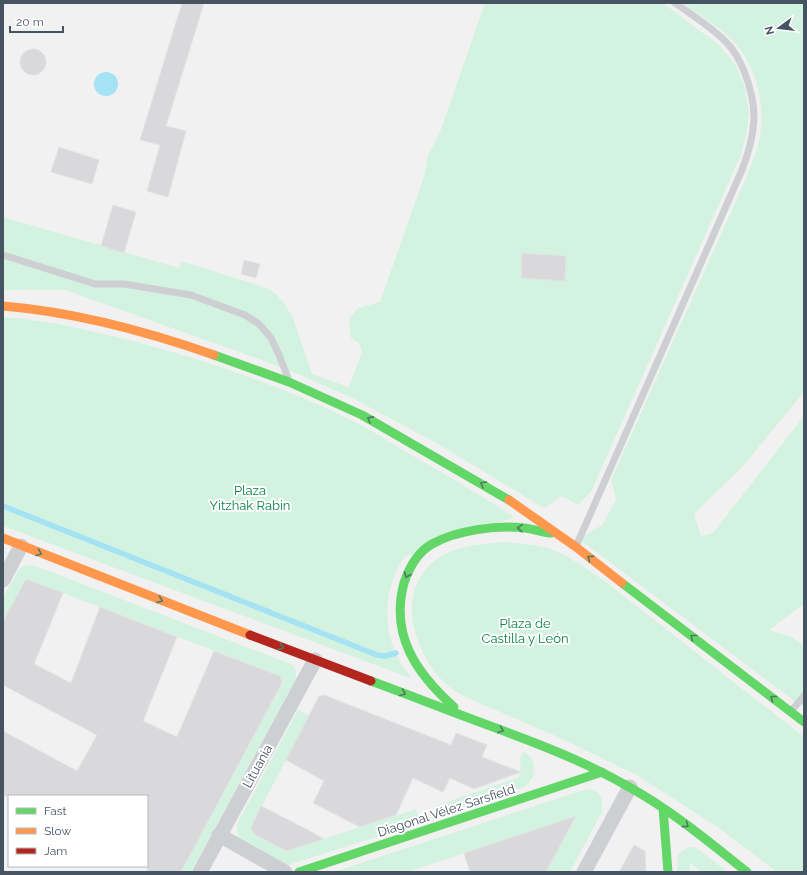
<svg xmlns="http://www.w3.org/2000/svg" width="807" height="875" viewBox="0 0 807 875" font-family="Raleway,sans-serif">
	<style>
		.green { fill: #d3f3e0 }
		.water { fill: #a4e2f4 }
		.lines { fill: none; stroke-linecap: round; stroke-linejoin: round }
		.stream { stroke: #a4e2f4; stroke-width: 5.5 }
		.building { fill: #d9d9db; stroke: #e3e3e4 }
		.lane { stroke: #cdcfd2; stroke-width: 7 }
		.street { stroke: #cdcfd2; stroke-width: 15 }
		.fast { stroke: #63d668; stroke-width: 9 }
		.slow { stroke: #ff974d; stroke-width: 9 }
		.jam { stroke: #b3261e; stroke-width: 9 }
		.oneway { stroke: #4f7a62 }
		.labels { text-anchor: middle; stroke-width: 4; stroke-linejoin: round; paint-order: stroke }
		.park-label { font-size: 13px; fill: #0c854b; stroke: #fff }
		.street-label { font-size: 13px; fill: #465360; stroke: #fff }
	</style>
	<rect width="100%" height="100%" fill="#f2f1f1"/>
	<path class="green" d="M485,3H663L719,45L732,60L737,68L745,89L749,112L747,132L740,157L591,492L578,505L562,496L544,508L438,444L399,423L352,398L300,375L256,358L65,290H3V217L179,268L181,261L267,288L277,295L286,306L293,318L312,374L349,387L362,352L359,343L351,338L349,319L358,308L380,302L424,177L428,155L440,132Z
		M683,3H804V392L742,467L694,514L701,536L713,533L804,416V606H801L769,630L792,637L804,646V708L579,539L602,525L616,500L611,480L747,176C752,162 758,149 760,135C766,101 754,59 728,36C714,24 698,14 683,3Z
		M3,317C48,320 93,331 137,342C208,361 281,386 347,418C368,428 388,441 408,453C443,473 479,494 514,517L404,557C383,590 381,631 402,665C405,670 409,675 413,679L3,526Z
		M507,542C520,544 534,544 547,548C569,555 587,569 606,582L804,737V872H777L719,828L638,776L565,740L472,700C461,695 450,689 442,680C414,650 396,594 432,563C452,545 482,544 507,542Z
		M33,565L293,665L296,671V679L191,872H181L282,683L280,676L26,579L3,621V597L19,570L23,566Z
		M298,710L309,716L251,827L254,834L286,851L416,809L420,823L288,865L242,841L237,833V824Z
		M523,752C539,759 537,778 524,787L440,817L436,806L519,777L521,762L519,761Z
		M587,789C602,791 603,799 602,812L570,872H546L571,826L567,819L408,872H333Z
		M689,847H694L699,850L728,872H701L690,863V872H677L678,854Z"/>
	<path class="water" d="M94 84a12 12 0 1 1 24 0a12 12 0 1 1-24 0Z"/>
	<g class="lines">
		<path class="stream" d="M3,506L377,655L385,656L396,653"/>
	</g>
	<path class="building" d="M182,3H204L166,126L186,131L168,197L147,191L160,145L140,140Z
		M20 62a13 13 0 1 1 26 0a13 13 0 1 1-26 0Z
		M59,147L99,160L92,184L51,172Z
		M113,205L136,212L124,253L101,246Z
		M522,253L566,256L565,281L521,278Z
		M244,260L260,264L256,278L241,274Z
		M26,579L63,593L34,664L71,683L100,607L177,637L143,721L177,737L214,651L280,676L282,683L181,872H147V796H3V731L77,771L97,735L3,685V621Z
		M324,695L451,745L456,733L487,745L482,757L521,772L474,789L450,778L443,792L413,778L396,815L360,827L313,803L324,781L286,760L319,696Z
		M261,806L308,830L324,839L286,851L254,834L251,827Z
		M576,816L546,872H470L464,853Z
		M634,845L645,851L646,872H619Z"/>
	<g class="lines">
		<path class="lane" d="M3,255L95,284H124L191,295L245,315L259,324L271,338L279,355L288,378
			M577,544L742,170C756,133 759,108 744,71C740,61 734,50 726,42C711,27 692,15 675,3
			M792,710L804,696"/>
		<path class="street" d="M3,580L21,546
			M219,835L285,872
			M200,872L315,660
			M584,872L630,787"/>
		<path class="fast" d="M214,355L289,382L362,415L509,500
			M622,583L804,722
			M371,681C412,696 452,712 493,727C539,744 586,762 629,787C671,810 709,842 747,872
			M454,707C416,673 390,635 404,583C409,568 418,552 432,544C457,530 497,525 524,528C533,529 542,532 551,533
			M663,808L668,872
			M299,872L602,772"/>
		<path class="slow" d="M3,306C75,312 146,331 214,355
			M509,500L576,547L622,583
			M3,538L250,635"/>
		<path class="jam" d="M250,635L371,681"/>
	</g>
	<defs><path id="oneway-chevron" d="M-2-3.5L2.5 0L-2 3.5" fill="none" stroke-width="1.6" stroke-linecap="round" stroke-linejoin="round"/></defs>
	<g class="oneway">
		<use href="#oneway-chevron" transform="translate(370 419) rotate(-151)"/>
		<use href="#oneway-chevron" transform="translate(483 484) rotate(-149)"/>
		<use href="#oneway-chevron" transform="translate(520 528) rotate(-177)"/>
		<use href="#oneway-chevron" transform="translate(39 553) rotate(21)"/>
		<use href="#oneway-chevron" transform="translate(590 558) rotate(-143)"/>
		<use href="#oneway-chevron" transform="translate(407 575) rotate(113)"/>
		<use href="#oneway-chevron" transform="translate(160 600) rotate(21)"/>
		<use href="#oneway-chevron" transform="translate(693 637) rotate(-142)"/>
		<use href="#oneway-chevron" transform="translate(281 647) rotate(21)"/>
		<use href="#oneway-chevron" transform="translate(403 693) rotate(21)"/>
		<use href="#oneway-chevron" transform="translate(773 698) rotate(-142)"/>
		<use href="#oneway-chevron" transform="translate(501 730) rotate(20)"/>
		<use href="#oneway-chevron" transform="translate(686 825) rotate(36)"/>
	</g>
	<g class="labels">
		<g class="park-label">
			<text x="250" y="495">Plaza<tspan x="250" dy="15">Yitzhak Rabin</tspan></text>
			<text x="525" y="628">Plaza de<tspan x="525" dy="15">Castilla y León</tspan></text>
		</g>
		<g class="street-label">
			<text transform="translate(257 766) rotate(-61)" y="5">Lituania</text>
			<text transform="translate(446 810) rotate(-18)" y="5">Diagonal Vélez Sarsfield</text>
		</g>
	</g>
	<rect width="807" height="875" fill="none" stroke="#465360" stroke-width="8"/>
	<rect x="8" y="795" width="140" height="72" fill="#ffffff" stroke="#b5babf"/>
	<rect x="16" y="808" width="20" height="6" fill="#63d668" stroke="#b5babf"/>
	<text x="44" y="815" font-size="12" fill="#465360">Fast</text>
	<rect x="16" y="828" width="20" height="6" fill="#ff974d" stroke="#b5babf"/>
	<text x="44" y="835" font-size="12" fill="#465360">Slow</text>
	<rect x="16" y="848" width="20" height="6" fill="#b3261e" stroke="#b5babf"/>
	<text x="44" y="855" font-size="12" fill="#465360">Jam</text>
	<g transform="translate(779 28) rotate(255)" stroke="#ffffff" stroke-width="3" paint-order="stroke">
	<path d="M0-3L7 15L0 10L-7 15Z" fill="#465360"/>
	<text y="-6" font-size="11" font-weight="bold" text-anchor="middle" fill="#465360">N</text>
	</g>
	<path d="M10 26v6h53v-6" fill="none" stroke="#465360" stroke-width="2"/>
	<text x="16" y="26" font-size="12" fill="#465360" stroke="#ffffff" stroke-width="3" paint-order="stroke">20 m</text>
</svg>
